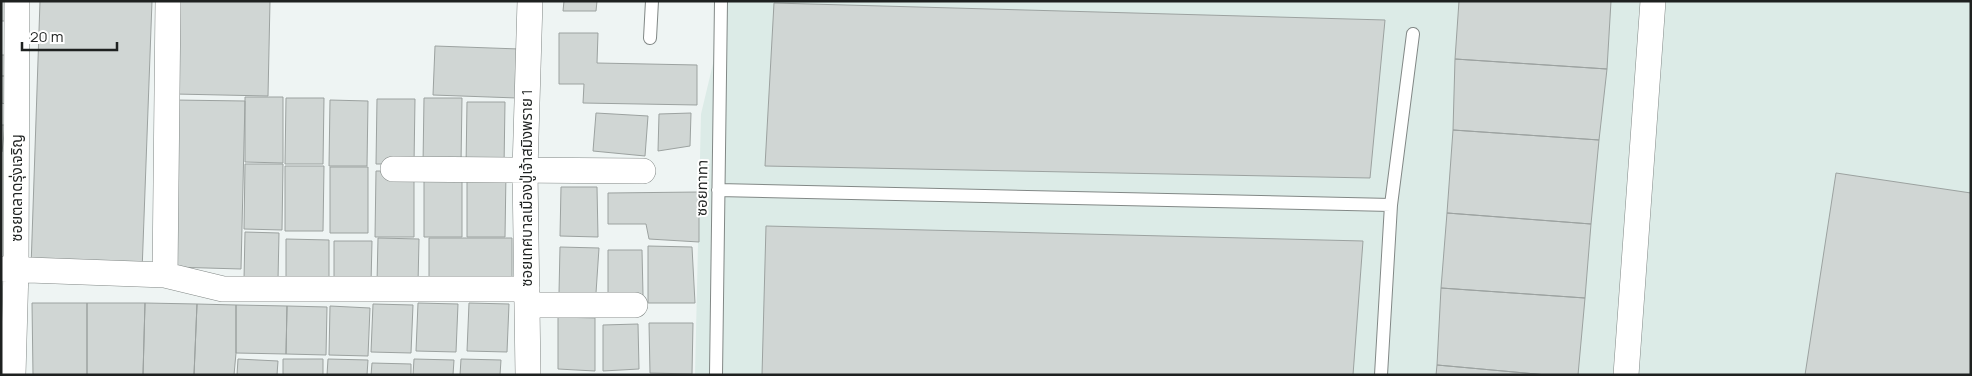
<svg xmlns="http://www.w3.org/2000/svg" width="1972" height="376" viewBox="0 0 1972 376" font-family="Manrope,'Noto Sans Thai',sans-serif">
	<style>
		.built { fill: #dcebe7 }
		.building { fill: #d0d6d4; stroke: #9ca2a0 }
		.lines { fill: none; stroke-linecap: round; stroke-linejoin: round }
		.lane-casing { stroke: #828886; stroke-width: 14 }
		.street-casing { stroke: #828886; stroke-width: 26 }
		.lane { stroke: #fff; stroke-width: 12 }
		.street { stroke: #fff; stroke-width: 25 }
		.labels { text-anchor: middle; stroke-width: 4; stroke-linejoin: round; paint-order: stroke }
		.street-label { font-size: 15px; fill: #1e2120; stroke: #fff }
	</style>
	<rect width="100%" height="100%" fill="#eef4f3"/>
	<path class="built" d="M728,1H1971V375H695L701,114Z"/>
	<path class="building" d="M1,1H11L10,21H1Z
		M40,1H152L142,272L31,268Z
		M176,1H270L268,96L175,94Z
		M564,1H597L596,11H563Z
		M1459,1H1611L1607,69L1455,59Z
		M774,3L1385,20L1370,178L765,166Z
		M559,33H598L597,63L697,65V105L583,103L584,84H559Z
		M435,46L519,49L517,98L433,95Z
		M1,55H9L8,76H1Z
		M1455,59L1607,69L1599,140L1453,130Z
		M1,76H8L6,104L1,103Z
		M245,97H283V163L245,162Z
		M286,98H324L323,164H285Z
		M424,98H462L461,164H423Z
		M377,99H415L414,164H376Z
		M175,100L245,101L241,269L172,267Z
		M330,100L368,101L367,166H329Z
		M467,102H505L504,167H466Z
		M596,113L648,116L645,156L593,151Z
		M691,113L690,146L658,151L659,114Z
		M1,125H5L2,152H1Z
		M1453,130L1599,140L1591,224L1447,213Z
		M245,164H283L282,230L244,229Z
		M285,166H324L323,231H285Z
		M330,167H368V233H330Z
		M376,171H414V237H375Z
		M462,171V237H424V175Z
		M467,172H506L505,237H467Z
		M1836,173L1971,193V375H1805Z
		M561,187H597L598,237L560,236Z
		M699,192V242L649,239L646,224H608V193Z
		M1447,213L1591,224L1585,298L1441,288Z
		M766,226L1363,241L1353,375H762Z
		M245,232L279,233L278,280L244,279Z
		M378,238L419,239L418,284L377,283Z
		M429,238H512V279L429,280Z
		M286,239L329,240V281H286Z
		M334,241H372L371,284H334Z
		M648,246L692,247L695,303H648Z
		M560,247L599,248L596,293H559Z
		M608,250H642L643,295L608,294Z
		M1441,288L1585,298L1578,375H1547L1437,365Z
		M32,303H87V375H33Z
		M87,303H145L143,375H87Z
		M145,303L197,304L194,375H143Z
		M418,303L458,304L456,352L416,351Z
		M469,303L509,304L507,352L467,351Z
		M197,304L236,305V353L234,375H194Z
		M373,304L413,305L411,353L371,352Z
		M236,305L287,306L286,354L236,353Z
		M287,306L327,307L326,355L286,354Z
		M330,306L370,308L368,356L329,355Z
		M558,317L595,318V371L558,369Z
		M649,323H693L692,374L650,373Z
		M638,324L639,369L603,371V325Z
		M238,359L278,361L277,375H237Z
		M283,359H323V375H283Z
		M328,359L368,360L367,375H327Z
		M414,359L454,360L453,375H413Z
		M461,359L501,360L500,375H460Z
		M372,363L411,364V375H371Z
		M1437,365L1547,375H1436Z"/>
	<g class="lines">
		<g class="lane-casing">
			<path id="lane" d="M650,38L652,1
				M718,190L1391,205
				M716,375L721,1
				M1381,375L1391,205L1413,34"/>
		</g>
		<g class="street-casing">
			<path id="street" d="M393,169L643,171
				M1,269L165,275L223,289H527
				M165,275L168,1
				M527,305H635
				M13,375L16,269L17,1
				M528,375L525,170L530,1
				M1626,375L1653,1"/>
		</g>
		<use href="#lane" class="lane"/>
		<use href="#street" class="street"/>
	</g>
	<g class="labels">
		<g class="street-label">
			<text transform="translate(17 188) rotate(-90)" y="5">ซอยตลาดรุ่งเจริญ</text>
			<text transform="translate(527 188) rotate(-90)" y="5">ซอยเทศบาลเมืองปู่เจ้าสมิงพราย 1</text>
			<text transform="translate(702 188) rotate(-89)" y="5">ซอยทาทา</text>
		</g>
	</g>
	<rect width="1972" height="376" fill="none" stroke="#1e2120" stroke-width="5"/>
	<path d="M22 42v8h95v-8" fill="none" stroke="#1e2120" stroke-width="2.5"/>
	<text x="30" y="42" font-size="15" fill="#1e2120" stroke="#ffffff" stroke-width="4" paint-order="stroke">20 m</text>
</svg>
